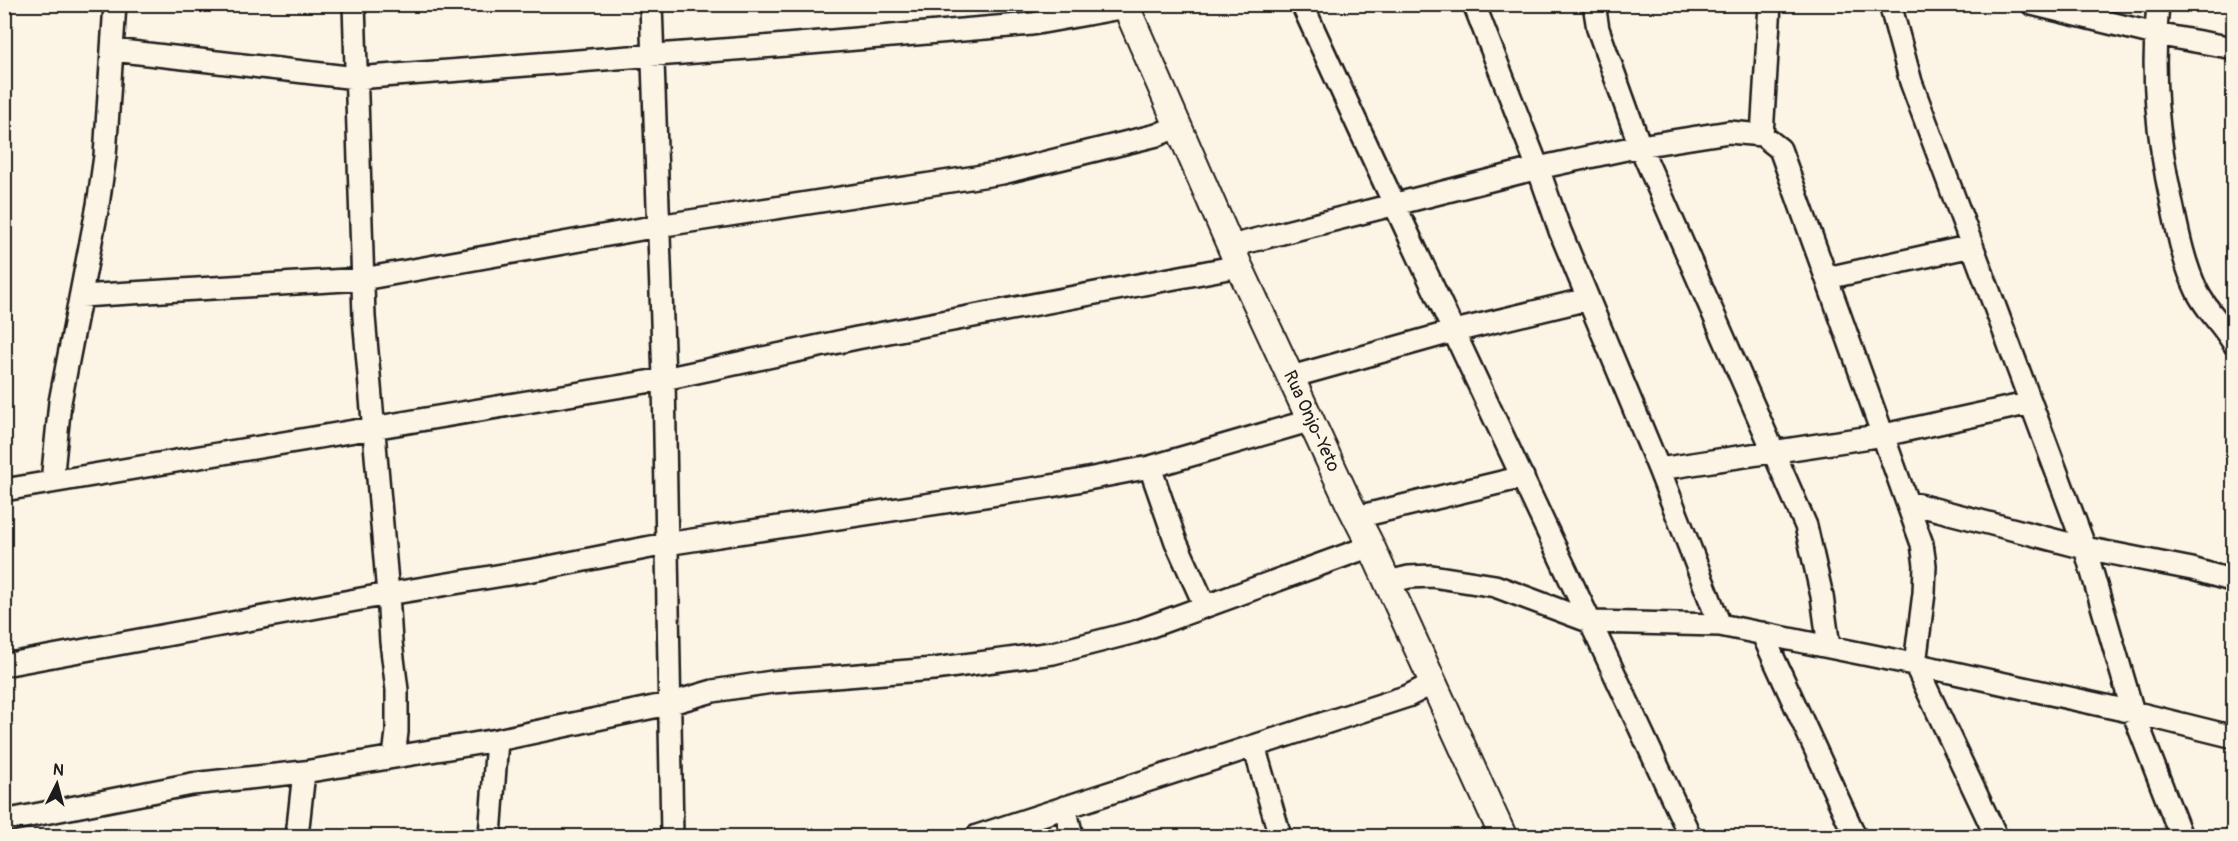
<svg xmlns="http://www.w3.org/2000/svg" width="2238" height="841" viewBox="0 0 2238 841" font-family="Pangolin,sans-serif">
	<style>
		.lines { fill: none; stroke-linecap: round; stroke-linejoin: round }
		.minor-casing { stroke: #1c1c1c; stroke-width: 26 }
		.major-casing { stroke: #1c1c1c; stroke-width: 30 }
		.minor { stroke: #fcf5e5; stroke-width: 21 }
		.major { stroke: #fcf5e5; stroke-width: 26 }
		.labels { text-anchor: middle; stroke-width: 4.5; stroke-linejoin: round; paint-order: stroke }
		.street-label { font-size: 18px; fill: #1c1c1c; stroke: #fcf5e5 }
	</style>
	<rect width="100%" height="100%" fill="#fcf5e5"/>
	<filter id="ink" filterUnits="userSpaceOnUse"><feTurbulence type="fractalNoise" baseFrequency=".0167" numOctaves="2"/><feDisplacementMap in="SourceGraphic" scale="12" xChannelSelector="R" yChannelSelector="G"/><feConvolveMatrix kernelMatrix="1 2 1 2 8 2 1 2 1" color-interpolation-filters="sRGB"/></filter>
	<g filter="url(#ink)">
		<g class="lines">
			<g class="minor-casing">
				<path id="minor" d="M354,4L364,317L388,594L391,642L397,690V732L394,757
					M651,4L664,379L672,836
					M1302,4C1429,283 1562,559 1690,836
					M1474,4L1538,168L1560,231L1659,469L1720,625
					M1594,4L1598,29L1640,146L1806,526L1822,596L1829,647
					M1890,4L1911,82L2085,548L2133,712L2181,836
					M2032,4L2155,34L2234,48
					M2158,4C2151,75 2157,135 2172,204C2178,233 2184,264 2197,291C2206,310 2223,325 2234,344
					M113,50L356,78L774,46L1032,24L1126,7
					M1762,135L1770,4
					M1231,246L1538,168L1640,146L1729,132L1762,135L1780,149L1922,544L1925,565L1924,593L1915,664L1996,836
					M1827,278L1972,246
					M81,296L363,279L658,226L1002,173L1157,135L1178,126
					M1291,377L1455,331L1588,299
					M1150,467L1176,542L1205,606
					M1659,469L1884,435L2031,403
					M52,482L60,402L98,205L105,156L115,4
					M4,490L664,379L857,338L1239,266
					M1907,502L2085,548L2192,569L2234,581
					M1357,517L1523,477
					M1388,582L1409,577L1432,576L1495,586L1591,622L1720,625L1923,666L2133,712L2234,737
					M1762,633L1855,836
					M4,665L388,594L539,569L666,544L1051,486L1150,467L1312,420
					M1254,746L1280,836
					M1065,807L1072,836
					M4,821L192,784L304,772L497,740L668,704L713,691L772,682L934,669L1053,653L1135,632L1371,546
					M297,836L304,772
					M490,836L497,740
					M977,836L1408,696L1433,683"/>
			</g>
			<g class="major-casing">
				<path id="major" d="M1125,4L1239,266L1348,501L1371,546L1503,836"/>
			</g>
			<use href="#minor" class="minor"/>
			<use href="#major" class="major"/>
		</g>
	</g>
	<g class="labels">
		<g class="street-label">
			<text transform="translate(1312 421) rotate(65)" y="6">Rua Onjo-Yeto</text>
		</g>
	</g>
	<rect width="2238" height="841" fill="none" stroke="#fcf5e5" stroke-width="24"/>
	<rect x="12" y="12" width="2214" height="817" fill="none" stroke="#1c1c1c" stroke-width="2" filter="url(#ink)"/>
	<g transform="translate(57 784) rotate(6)" stroke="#fcf5e5" stroke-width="4.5" paint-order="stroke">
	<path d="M0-4.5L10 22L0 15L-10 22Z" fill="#1c1c1c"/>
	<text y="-9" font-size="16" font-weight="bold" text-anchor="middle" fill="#1c1c1c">N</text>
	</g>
</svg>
